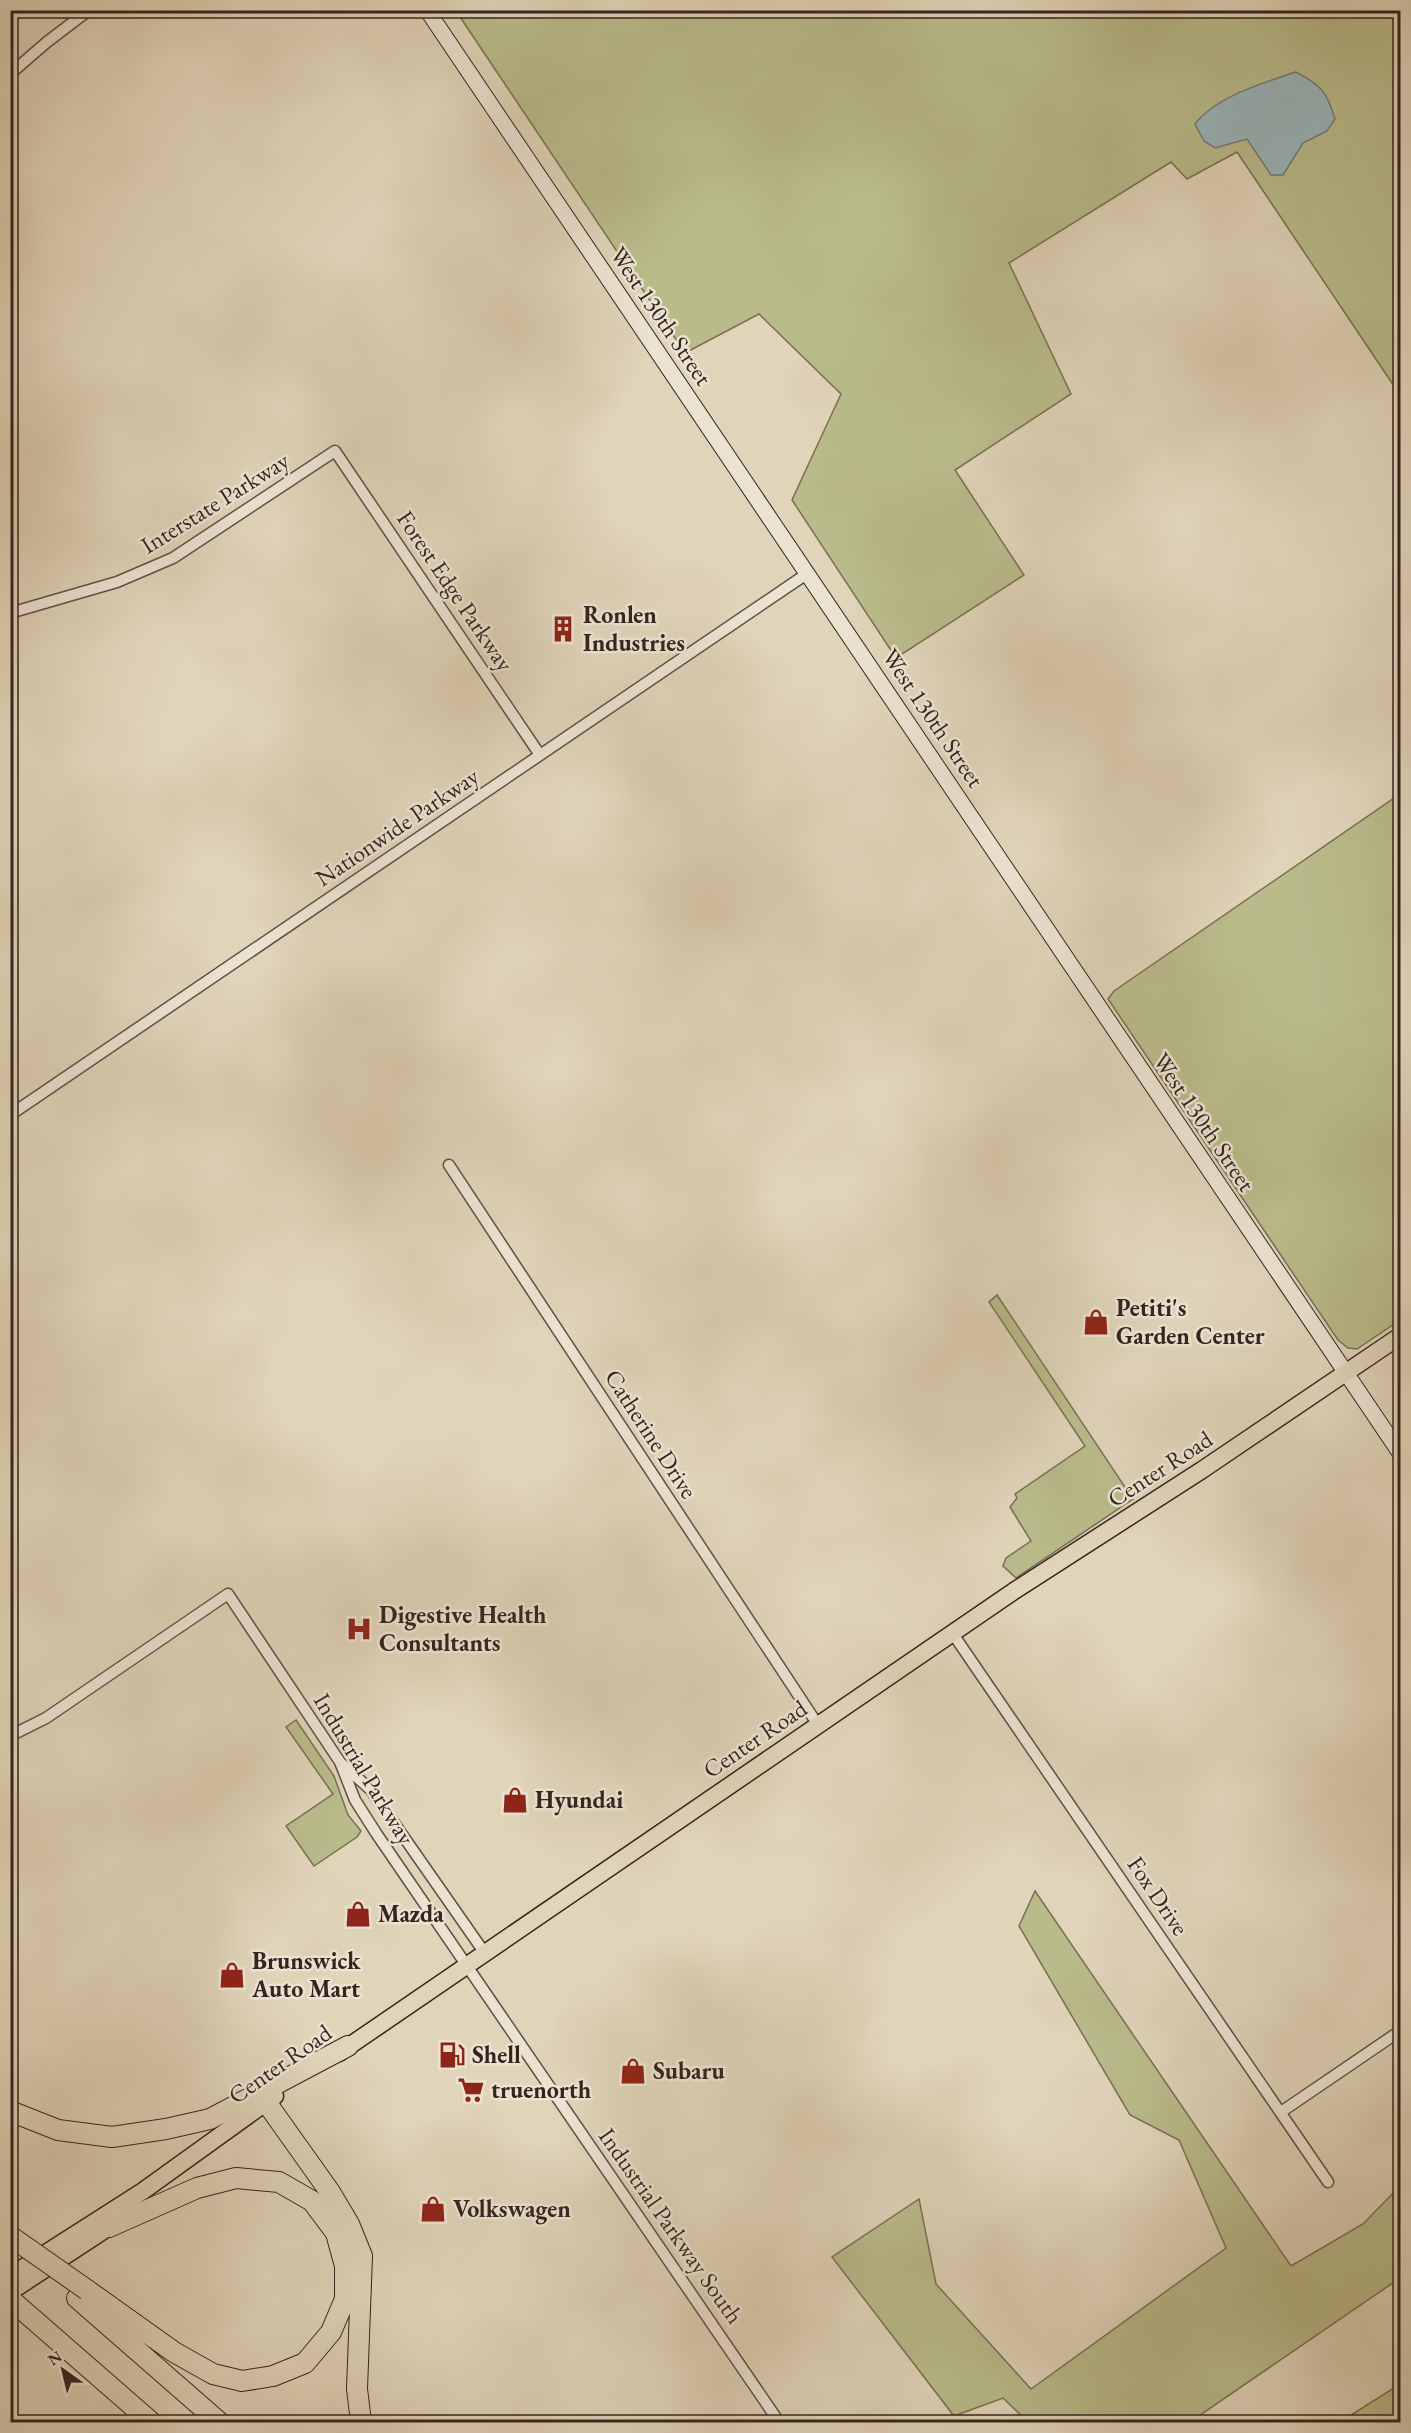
<svg xmlns="http://www.w3.org/2000/svg" width="1411" height="2433" viewBox="0 0 1411 2433" font-family="'EB Garamond',serif">
	<style>
		.green { fill: #b9bb8b; stroke: #777054; stroke-width: 1.5 }
		.water { fill: #9ab5bb; stroke: #727b7c; stroke-width: 1.5 }
		.lines { fill: none; stroke-linecap: round; stroke-linejoin: round }
		.street-casing { stroke: #605045; stroke-width: 13 }
		.secondary-casing { stroke: #35241e; stroke-width: 17 }
		.primary-casing { stroke: #35241e; stroke-width: 19 }
		.highway-casing { stroke: #35241e; stroke-width: 22 }
		.street { stroke: #ebe3d2; stroke-width: 10 }
		.secondary { stroke: #ebe3d2; stroke-width: 15 }
		.primary { stroke: #e0d4b9; stroke-width: 16 }
		.highway { stroke: #e0d4b9; stroke-width: 20 }
		.highway-bridge-casing { stroke: #35241e; stroke-width: 22; stroke-linecap: butt }
		.highway-bridge { stroke: #e0d4b9; stroke-width: 20 }
		.labels { text-anchor: middle; stroke-width: 5; stroke-linejoin: round; paint-order: stroke }
		.street-label { font-size: 24px; fill: #35241e; stroke: #ebe3d2 }
		.poi-label { font-size: 24px; font-weight: bold; fill: #35241e; stroke: #ebe3d2; text-anchor: start }
	</style>
	<rect width="100%" height="100%" fill="#e0d4b9"/>
	<filter id="stains"><feTurbulence type="fractalNoise" baseFrequency=".00333" numOctaves="4"/><feColorMatrix values="0 0 0 0 .2 0 0 0 0 .09 0 0 0 0 .02 0 0 0 .5 -.17"/></filter>
	<radialGradient id="worn" r=".72"><stop offset=".6" stop-color="#630" stop-opacity="0"/><stop offset="1" stop-color="#630" stop-opacity=".3"/></radialGradient>
	<path class="green" d="M456,11H1400V395L1237,152L1187,179L1171,162L1009,263L1071,394L955,470L1024,575L896,658L792,500L841,394L759,314L685,353Z
		M1400,794V1320L1357,1349L1348,1348L1338,1340L1108,999L1114,991Z
		M997,1295L1133,1499L1016,1578L1003,1566L1006,1558L1031,1541L1010,1507L1017,1498L1015,1494L1085,1446L989,1302Z
		M296,1720L334,1776L348,1815L361,1831L357,1837L314,1866L286,1826L333,1794L286,1727Z
		M1035,1891L1291,2266L1363,2224L1400,2186V2278L1190,2422H1028L1003,2398L954,2416L832,2257L919,2199L936,2284L1031,2389L1226,2248L1179,2140L1130,2115L1019,1926Z
		M1400,2384V2411L1384,2422H1340Z"/>
	<path class="water" d="M1296,72C1321,85 1327,92 1335,119L1327,131L1303,143L1283,175H1271L1247,139L1215,148L1204,141L1195,124C1215,97 1265,82 1296,72Z"/>
	<g class="lines">
		<g class="street-casing">
			<path id="street" d="M10,74L47,42L89,10
				M10,613L117,582L173,558L335,451L540,755
				M10,1115L808,573
				M449,1165L818,1725
				M953,1634L1328,2182
				M10,1736L46,1718L228,1594L340,1762L355,1800L376,1833L779,2422
				M342,1764L371,1790L484,1952
				M1281,2112L1400,2031"/>
		</g>
		<g class="secondary-casing">
			<path id="secondary" d="M427,10L1400,1453"/>
		</g>
		<g class="primary-casing">
			<path id="primary" d="M339,2053L1014,1591L1202,1470L1400,1336
				M10,2276L143,2191L275,2096
				M10,2292L109,2227L118,2218"/>
		</g>
		<g class="highway-casing">
			<path id="highway" d="M266,2102L330,2192L349,2224L362,2256L357,2389L361,2422
				M10,2111L58,2130L112,2137L166,2129L210,2119L348,2046
				M87,2290L174,2352L213,2374L242,2381L273,2376L305,2363L331,2332L345,2299V2266L336,2233L312,2201L279,2182L236,2178L197,2188L109,2227
				M77,2298L219,2422
				M10,2299L151,2422"/>
		</g>
		<use href="#street" class="street"/>
		<use href="#secondary" class="secondary"/>
		<use href="#primary" class="primary"/>
		<use href="#highway" class="highway"/>
		<g class="highway-bridge-casing">
			<path id="highway-bridge" d="M10,2236L87,2290"/>
		</g>
		<use href="#highway-bridge" class="highway-bridge"/>
	</g>
	<defs>
		<g id="building-bare" transform="scale(2.07)"><path d="M-4-6H4V6H1V3H-1V6H-4ZM-2.5-4.3h1.7v1.8h-1.7ZM.8-4.3h1.7v1.8H.8ZM-2.5-1h1.7V.8h-1.7ZM.8-1h1.7V.8H.8Z" fill="#8f2418" stroke="#ebe3d2" stroke-width="2.5" paint-order="stroke"/></g>
		<g id="shop-bare" transform="scale(2.07)"><path d="M-5-2.5h2.3a2.7 3.5 0 0 1 5.4 0H5L5.5 6h-11ZM-1.5-2.5h3a1.5 2.3 0 0 0-3 0Z" fill="#8f2418" stroke="#ebe3d2" stroke-width="2.5" paint-order="stroke"/></g>
		<g id="hospital-bare" transform="scale(2.07)"><path d="M-5-5h3v3.5h4V-5h3V5h-3V1.5h-4V5h-3Z" fill="#8f2418" stroke="#ebe3d2" stroke-width="2.5" paint-order="stroke"/></g>
		<g id="fuel-bare" transform="scale(2.07)"><path d="M-5.5-6h7V0h2V4h1.3V-2.5L3-4.5l.8-.8L6-3V5H2.5V1h-1V6h-7ZM-4.2-4.7v3.2H.2V-4.7Z" fill="#8f2418" stroke="#ebe3d2" stroke-width="2.5" paint-order="stroke"/></g>
		<g id="supermarket-bare" transform="scale(2.07)"><path d="M-6-5.5h2.5l.6 2H6L4.5 2H-2.5L-4.4-4H-6ZM-1.5 3.2a1.3 1.3 0 1 0 .1 0ZM3 3.2a1.3 1.3 0 1 0 .1 0Z" fill="#8f2418" stroke="#ebe3d2" stroke-width="2.5" paint-order="stroke"/></g>
	</defs>
	<g fill-rule="evenodd">
		<use href="#building-bare" x="563" y="629"/>
		<use href="#shop-bare" x="1096" y="1322"/>
		<use href="#hospital-bare" x="359" y="1629"/>
		<use href="#shop-bare" x="515" y="1800"/>
		<use href="#shop-bare" x="358" y="1914"/>
		<use href="#shop-bare" x="232" y="1975"/>
		<use href="#fuel-bare" x="452" y="2055"/>
		<use href="#shop-bare" x="633" y="2071"/>
		<use href="#supermarket-bare" x="471" y="2090"/>
		<use href="#shop-bare" x="433" y="2209"/>
	</g>
	<g class="labels">
		<g class="street-label">
			<text transform="translate(661 316) rotate(56)" y="8">West 130th Street</text>
			<text transform="translate(215 503) rotate(-32)" y="8">Interstate Parkway</text>
			<text transform="translate(455 591) rotate(56)" y="8">Forest Edge Parkway</text>
			<text transform="translate(933 718) rotate(56)" y="8">West 130th Street</text>
			<text transform="translate(397 827) rotate(-34)" y="8">Nationwide Parkway</text>
			<text transform="translate(1204 1122) rotate(56)" y="8">West 130th Street</text>
			<text transform="translate(651 1434) rotate(57)" y="8">Catherine Drive</text>
			<text transform="translate(1160 1469) rotate(-33)" y="8">Center Road</text>
			<text transform="translate(755 1739) rotate(-34)" y="8">Center Road</text>
			<text transform="translate(364 1769) rotate(59)" y="8">Industrial Parkway</text>
			<text transform="translate(1158 1896) rotate(56)" y="8">Fox Drive</text>
			<text transform="translate(280 2064) rotate(-35)" y="8">Center Road</text>
			<text transform="translate(671 2226) rotate(55)" y="8">Industrial Parkway South</text>
		</g>
		<g class="poi-label">
			<text x="583" y="623">Ronlen<tspan x="583" dy="28">Industries</tspan></text>
			<text x="1116" y="1316">Petiti's<tspan x="1116" dy="28">Garden Center</tspan></text>
			<text x="379" y="1623">Digestive Health<tspan x="379" dy="28">Consultants</tspan></text>
			<text x="535" y="1808">Hyundai</text>
			<text x="378" y="1922">Mazda</text>
			<text x="252" y="1969">Brunswick<tspan x="252" dy="28">Auto Mart</tspan></text>
			<text x="472" y="2063">Shell</text>
			<text x="653" y="2079">Subaru</text>
			<text x="491" y="2098">truenorth</text>
			<text x="453" y="2217">Volkswagen</text>
		</g>
	</g>
	<rect width="1411" height="2433" fill="none" stroke="#e0d4b9" stroke-width="36"/>
	<rect x="12" y="12" width="1387" height="2409" fill="none" stroke="#35241e" stroke-width="3"/>
	<rect x="18" y="18" width="1375" height="2397" fill="none" stroke="#35241e" stroke-width="1.5"/>
	<g transform="translate(63 2370) rotate(326)" stroke="#ebe3d2" stroke-width="4.5" paint-order="stroke">
	<path d="M0-4.5L10 22L0 15L-10 22Z" fill="#35241e"/>
	<text y="-9" font-size="16" font-weight="bold" text-anchor="middle" fill="#35241e">N</text>
	</g>
	<rect width="100%" height="100%" filter="url(#stains)"/>
	<rect width="100%" height="100%" fill="url(#worn)"/>
</svg>
